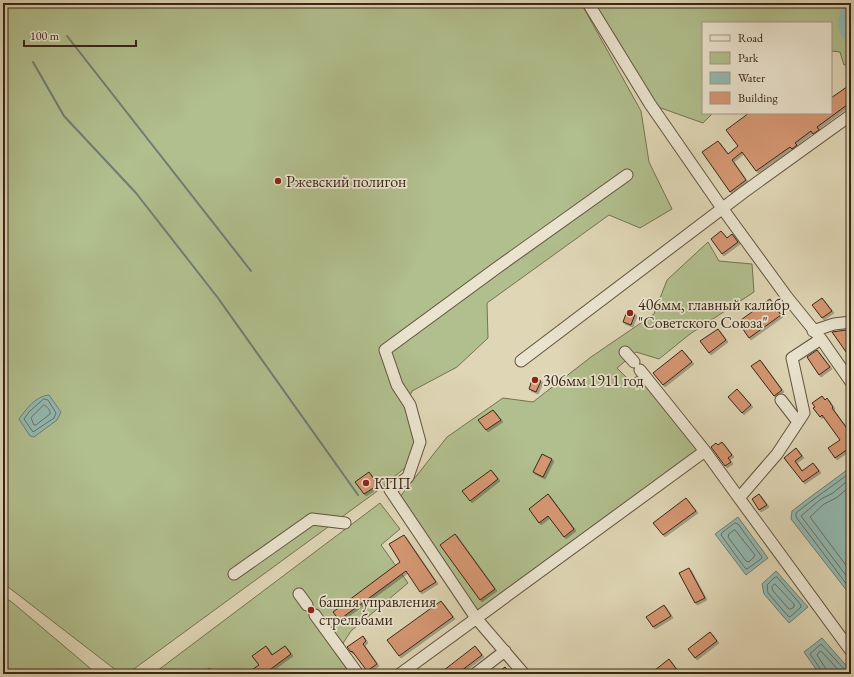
<svg xmlns="http://www.w3.org/2000/svg" width="854" height="677" viewBox="0 0 854 677" font-family="'EB Garamond',serif">
	<style>
		.green { fill: #b1be8d; stroke: #767252 }
		.water { fill: #93b9b1; stroke: #6f7e73 }
		.lines { fill: none; stroke-linecap: round; stroke-linejoin: round }
		.shore { stroke: #667064; stroke-width: 1 }
		.stream { stroke: #6f7e73; stroke-width: 2 }
		.river { stroke: #93b9b1; stroke-width: 13 }
		.building { fill: #d59773; stroke: #3a2617; filter: url(#shadow) }
		.minor-casing { stroke: #63523e; stroke-width: 13 }
		.minor { stroke: #eae4cf; stroke-width: 11 }
		.poi-dot { fill: #8f2418; stroke: #eae4cf; stroke-width: 1.5 }
		.labels { text-anchor: middle; stroke-width: 3.5; stroke-linejoin: round; paint-order: stroke }
		.poi-label { font-size: 16px; fill: #3a2617; stroke: #eae4cf; text-anchor: start }
	</style>
	<defs>
		<filter id="shadow"><feDropShadow dx="2" dy="2" stdDeviation="0" flood-color="#0004"/></filter>
	</defs>
	<rect width="100%" height="100%" fill="#dfd6b5"/>
	<filter id="stains"><feTurbulence type="fractalNoise" baseFrequency=".005" numOctaves="4"/><feColorMatrix values="0 0 0 0 .2 0 0 0 0 .09 0 0 0 0 .02 0 0 0 .5 -.17"/></filter>
	<radialGradient id="worn" r=".72"><stop offset=".6" stop-color="#630" stop-opacity="0"/><stop offset="1" stop-color="#630" stop-opacity=".3"/></radialGradient>
	<path class="green" d="M3,3H581L641,111L649,162L672,209L640,228L609,215L487,303L488,338L457,367L412,391L405,407L416,440L406,467L376,492L127,674H121L3,583Z
		M591,3H851V64L844,65L840,52L831,51V23H703V113H713L703,123L658,107Z
		M708,242L719,261L752,264L754,292L690,334L659,359L636,352L617,368L630,381L640,374L701,451L477,614L399,498L447,437L503,398L533,402L591,357L654,314L667,280Z
		M380,503L400,529L381,545L408,583L351,631L336,654L351,674H214L210,668L196,674H153Z
		M3,596L13,603L97,674H3Z"/>
	<path class="water" d="M49,395L61,412L57,420L34,437L30,436L19,419C27,408 36,396 49,395Z
		M851,467V596L791,519L792,511C811,496 831,482 851,467Z
		M738,517L768,558L746,575L715,534Z
		M776,571L808,607L789,623L764,594L762,584Z
		M822,638L851,671V674H819L818,672L804,652Z"/>
	<g class="lines">
		<path class="shore" d="M44,399L48,400L56,413L54,418L33,432L24,419L29,412Z
			M44,405C47,406 51,411 50,414L36,425H34L31,418Z
			M851,472C833,486 814,498 796,513V517L851,590
			M851,478L833,493L821,499L801,516L851,582
			M851,486L836,498L824,504L810,517L851,572
			M735,523L738,524L762,557L761,559L747,569L745,568L721,535L722,533Z
			M735,530L755,555L754,557L749,562L746,561L728,537L729,534Z
			M777,577L801,605V607L790,617L788,616L768,593L767,585L774,578Z
			M775,584L794,604V607L791,609H789L773,591L772,587Z
			M822,674L821,670L810,654L821,644L846,671L851,673
			M827,674L826,669L817,655L820,651L822,652L842,674"/>
		<path class="stream" d="M67,36L251,271
			M33,62L64,116L136,193L218,298L358,495"/>
		<path class="river" d="M851,3C845,17 840,25 851,38"/>
	</g>
	<path class="building" d="M851,84V102L817,127L819,130L813,134L811,131L795,143L797,145L792,149L790,147L756,171L742,152L732,160L746,180L730,192L702,152L718,141L728,154L738,146L726,130L749,113H831V98Z
		M721,231L727,238L732,234L738,242L722,254L711,239Z
		M822,298L832,311L822,318L812,305Z
		M770,299L781,315L749,338L738,322Z
		M627,311L635,314L631,325L623,322Z
		M718,329L726,340L709,353L700,341Z
		M846,330L851,337V359L832,332Z
		M682,350L692,362L663,385L653,373Z
		M817,350L830,367L819,375L807,357Z
		M760,360L782,390L774,396L751,366Z
		M533,377L541,381L536,392L529,389Z
		M737,389L751,405L742,413L728,397Z
		M822,396L825,400L827,398L833,407L832,408L851,434V447L835,458L828,448L840,440L822,415L820,417L813,408L815,407L812,403Z
		M493,410L501,420L486,430L478,420Z
		M722,442L732,455L728,458L731,462L725,466L711,447L716,443L718,445Z
		M796,448L802,456L795,461L802,471L813,463L819,471L803,482L784,458Z
		M542,454L552,459L543,477L533,472Z
		M491,470L498,479L470,501L462,491Z
		M369,472L378,485L364,494L355,482Z
		M548,494L574,529L564,537L548,516L539,523L529,509Z
		M759,494L767,505L759,510L752,499Z
		M686,498L696,511L663,535L653,523Z
		M455,534L495,589L480,600L440,545Z
		M404,535L436,582L420,592L406,571L339,620L333,612L400,562L389,544Z
		M689,568L705,598L695,603L679,573Z
		M441,601L453,617L399,656L387,640Z
		M664,605L671,616L653,627L646,617Z
		M710,632L717,641L695,658L688,649Z
		M363,636L366,641L363,644L377,664L367,671L352,651L351,652L347,647Z
		M266,646L272,655L285,646L291,654L264,674H246L259,665L252,656Z
		M475,646L482,655L457,674H439Z
		M669,659L680,674H650Z
		M505,667L511,674H496Z"/>
	<g class="lines">
		<g class="minor-casing">
			<path id="minor" d="M588,3L650,104L722,208L787,297L821,339L792,358L804,413L777,454L739,498L851,651
				M813,331L834,324L851,322
				M821,339L851,382
				M625,352L634,362
				M521,361L744,192L851,115
				M640,370L705,451L739,498
				M781,400L798,422
				M234,574L312,519L345,523
				M299,594L307,605
				M315,615L358,674
				M400,674L705,451
				M475,674L505,651
				M524,674L476,618L390,490L408,477L420,442L410,405L397,385L385,350L498,267L627,175"/>
		</g>
		<use href="#minor" class="minor"/>
	</g>
	<g class="poi-dot">
		<circle cx="278" cy="181" r="4"/>
		<circle cx="630" cy="313" r="4"/>
		<circle cx="535" cy="380" r="4"/>
		<circle cx="366" cy="483" r="4"/>
		<circle cx="311" cy="610" r="4"/>
	</g>
	<g class="labels">
		<g class="poi-label">
			<text x="286" y="187">Ржевский полигон</text>
			<text x="638" y="310">406мм, главный калибр<tspan x="638" dy="18">"Советского Союза"</tspan></text>
			<text x="543" y="386">306мм 1911 год</text>
			<text x="374" y="489">КПП</text>
			<text x="319" y="607">башня управления<tspan x="319" dy="18">стрельбами</tspan></text>
		</g>
	</g>
	<rect width="854" height="677" fill="none" stroke="#dfd6b5" stroke-width="16"/>
	<rect x="4" y="4" width="846" height="669" fill="none" stroke="#3a2617" stroke-width="2"/>
	<rect x="8" y="8" width="838" height="661" fill="none" stroke="#3a2617"/>
	<rect x="702" y="22" width="130" height="92" fill="#eae4cf" stroke="#a49885"/>
	<rect x="710" y="35" width="20" height="6" fill="#eae4cf" stroke="#a49885"/>
	<text x="738" y="42" font-size="12" fill="#3a2617">Road</text>
	<rect x="710" y="52" width="20" height="12" fill="#b1be8d" stroke="#a49885"/>
	<text x="738" y="62" font-size="12" fill="#3a2617">Park</text>
	<rect x="710" y="72" width="20" height="12" fill="#93b9b1" stroke="#a49885"/>
	<text x="738" y="82" font-size="12" fill="#3a2617">Water</text>
	<rect x="710" y="92" width="20" height="12" fill="#d59773" stroke="#a49885"/>
	<text x="738" y="102" font-size="12" fill="#3a2617">Building</text>
	<path d="M24 40v6h112v-6" fill="none" stroke="#3a2617" stroke-width="2"/>
	<text x="30" y="40" font-size="12" fill="#3a2617" stroke="#eae4cf" stroke-width="3" paint-order="stroke">100 m</text>
	<rect width="100%" height="100%" filter="url(#stains)"/>
	<rect width="100%" height="100%" fill="url(#worn)"/>
</svg>
